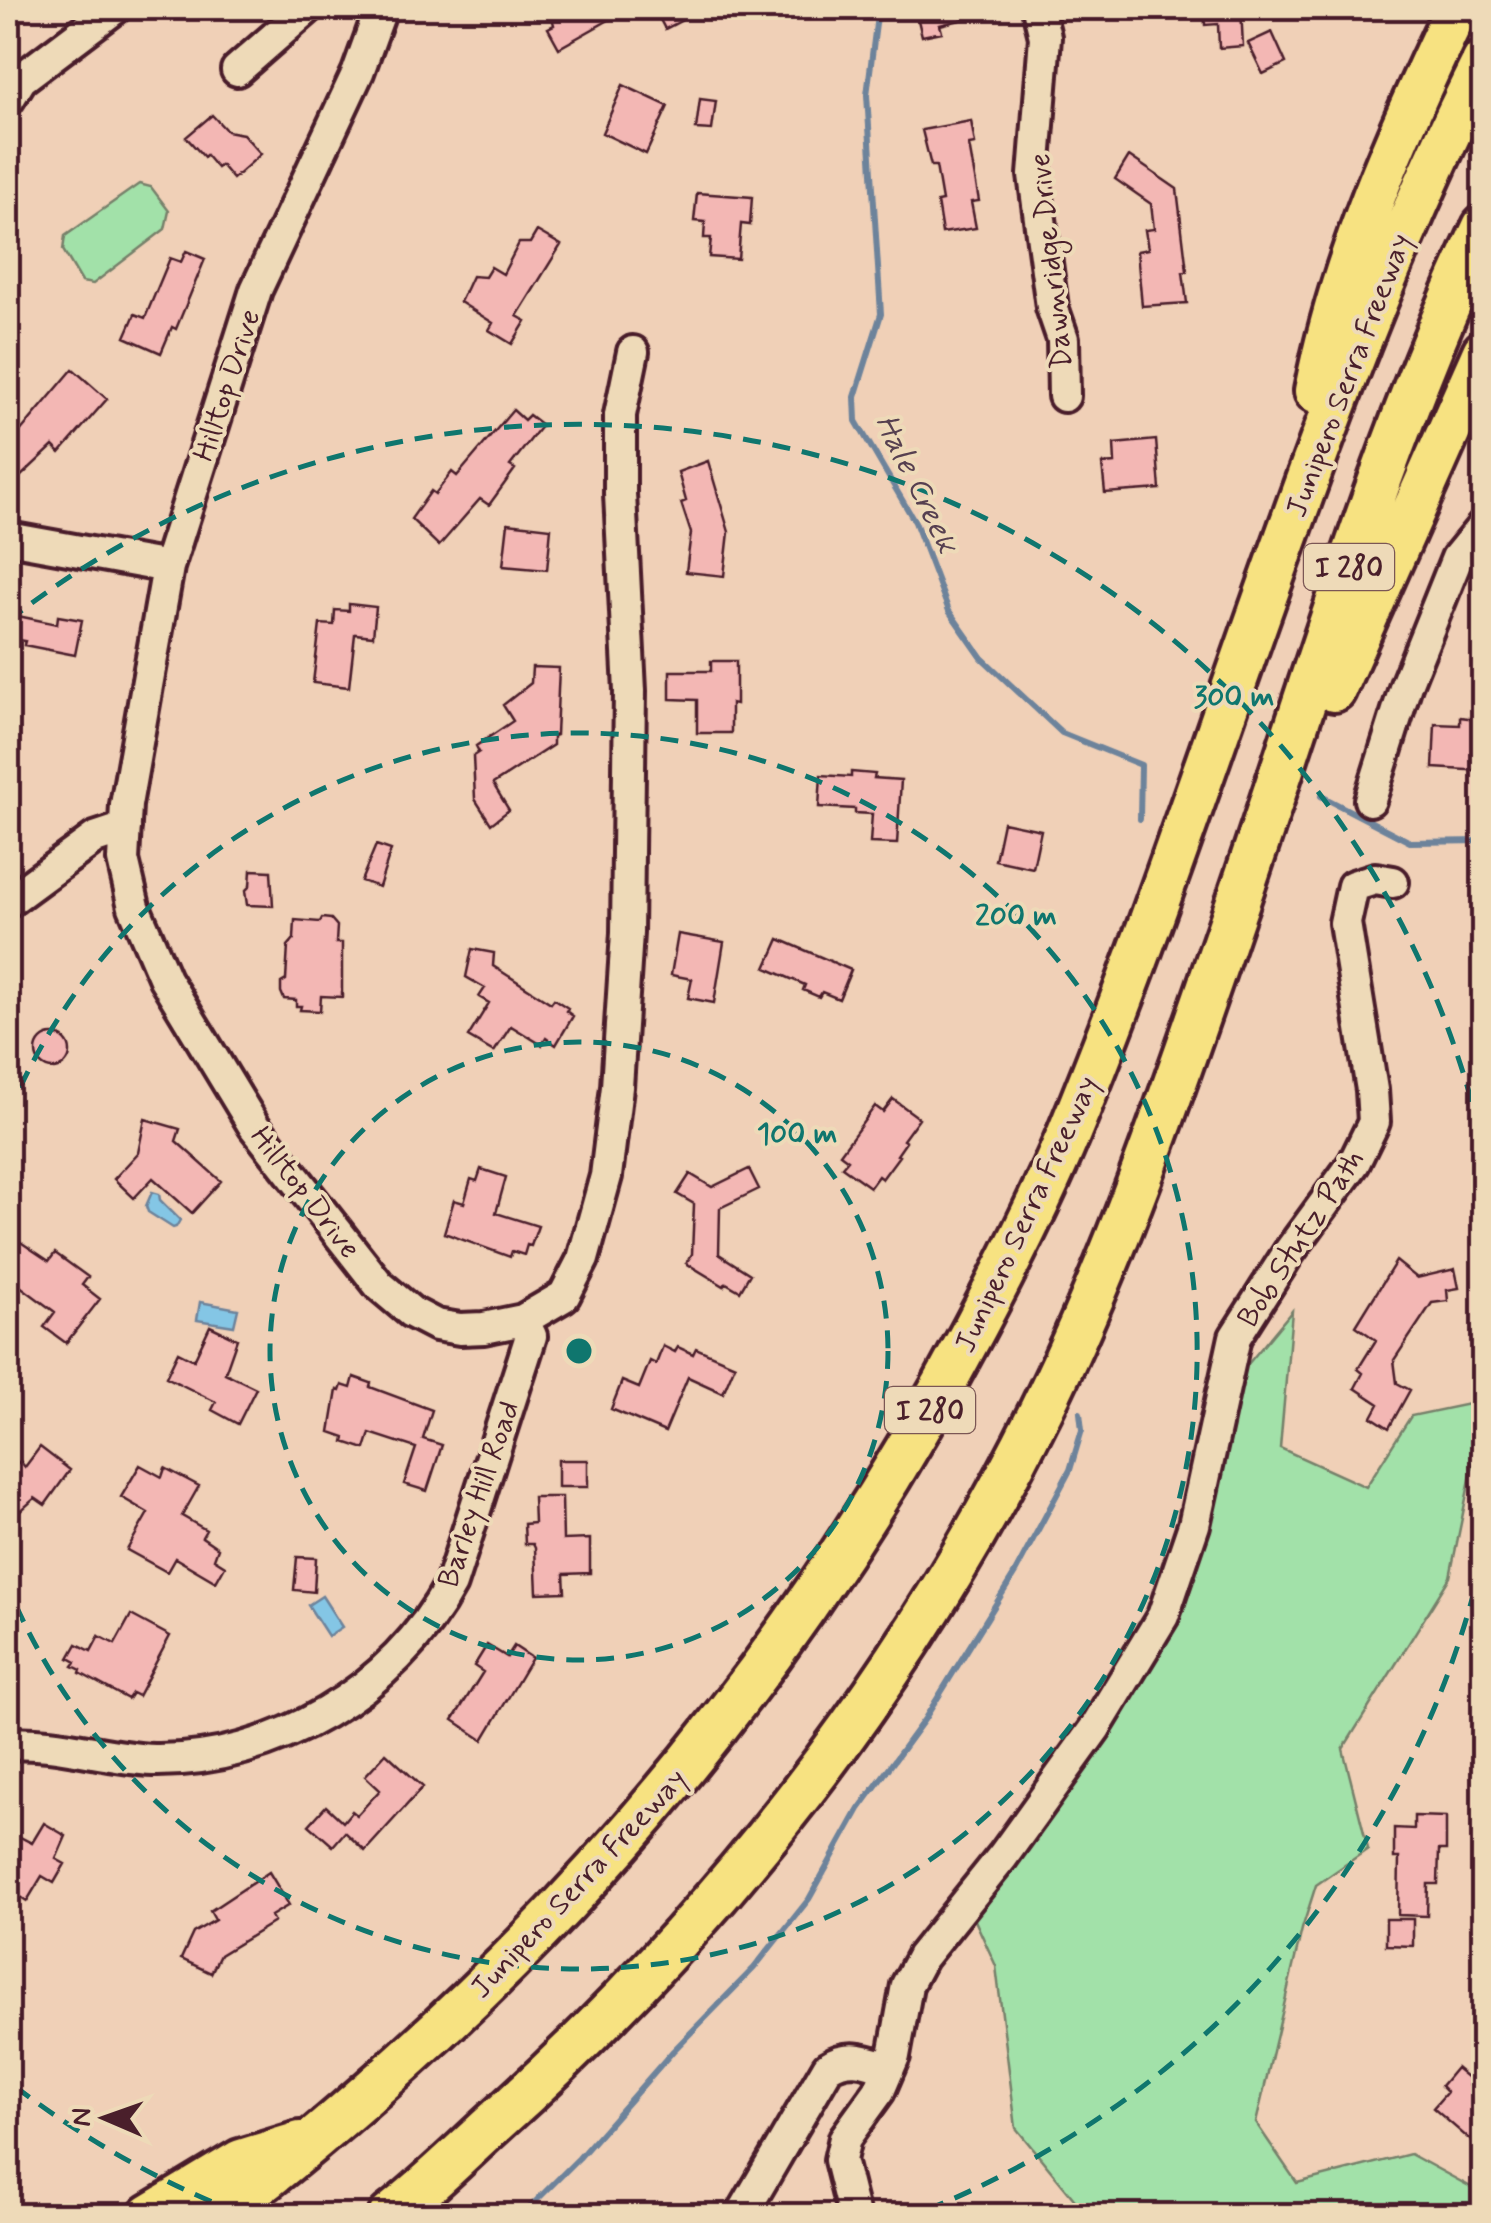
<svg xmlns="http://www.w3.org/2000/svg" width="1491" height="2223" viewBox="0 0 1491 2223" font-family="Mynerve,sans-serif">
	<style>
		.green { fill: #a2e1a9; stroke: #76806a; stroke-width: 2.5 }
		.water { fill: #84c6e5; stroke: #6d839b; stroke-width: 2.5 }
		.lines { fill: none; stroke-linecap: round; stroke-linejoin: round }
		.stream { stroke: #6d839b; stroke-width: 6 }
		.building { fill: #f3b7b4; stroke: #4a1f2b; stroke-width: 2.5 }
		.minor-casing { stroke: #4a1f2b; stroke-width: 38 }
		.highway-casing { stroke: #4a1f2b; stroke-width: 50 }
		.minor { stroke: #eedab8; stroke-width: 30 }
		.highway { stroke: #f7e281; stroke-width: 42 }
		.ring { fill: none; stroke: #0f766e; stroke-width: 5; stroke-dasharray: 18 12 }
		.labels { text-anchor: middle; stroke-width: 8; stroke-linejoin: round; paint-order: stroke }
		.shield { fill: #eedab8; stroke: #7b5755; stroke-width: 2.5 }
		.shield-label { font-size: 28px; font-weight: bold; fill: #4a1f2b }
		.street-label { font-size: 30px; fill: #4a1f2b; stroke: #eedab8 }
		.water-label { font-size: 32px; font-style: italic; fill: #564050; stroke: #eedab8 }
		.centre { fill: #0f766e; stroke: #eedab8; stroke-width: 5 }
		.ring-label { font-size: 30px; text-anchor: middle; font-weight: bold; fill: #0f766e; stroke: #eedab8; stroke-width: 8; stroke-linejoin: round; paint-order: stroke }
	</style>
	<rect width="100%" height="100%" fill="#f0d0b7"/>
	<filter id="ink" filterUnits="userSpaceOnUse"><feTurbulence type="fractalNoise" baseFrequency=".01" numOctaves="2"/><feDisplacementMap in="SourceGraphic" scale="20" xChannelSelector="R" yChannelSelector="G"/><feConvolveMatrix kernelMatrix="1 2 1 2 8 2 1 2 1" color-interpolation-filters="sRGB"/></filter>
	<g filter="url(#ink)">
		<path class="green" d="M139,184L151,187L169,211L165,229L93,284L82,282L63,250L65,236Z
			M1292,1311L1280,1448L1366,1487L1411,1416L1483,1401V1415L1450,1577L1343,1749L1368,1849L1316,1885L1302,1929L1256,2123L1297,2183L1410,2154L1480,2192L1483,2215H1087L1016,2128L996,1966L974,1918L1173,1628L1243,1370Z"/>
		<path class="water" d="M152,1192L159,1194L160,1200L180,1220L176,1227L173,1228L148,1212L146,1206Z
			M200,1302L238,1309L234,1326L197,1320Z
			M322,1596L342,1627L328,1636L308,1605Z"/>
		<g class="lines">
			<path class="stream" d="M878,8L867,95L881,314L855,397L856,421L915,522L949,611L982,658L1062,733L1141,765L1140,819
				M1321,796L1410,842L1484,841
				M521,2216L579,2158L673,2051L754,1968L809,1899L859,1809L924,1720L1015,1573L1070,1470L1082,1430L1080,1413"/>
		</g>
		<path class="building" d="M550,8H630L559,48L548,28L554,25Z
			M654,8H706L665,29Z
			M915,8H984L985,14L940,25L942,32L922,36Z
			M1204,8H1241L1243,46L1219,48L1218,24L1205,25Z
			M1272,32L1286,63L1263,74L1248,43Z
			M623,85L668,106L646,154L602,133Z
			M700,99L716,101L712,130L696,129Z
			M212,115L227,131L243,134L261,154L233,179L221,165L217,168L206,155L204,157L186,137Z
			M971,121L975,144L969,145L979,201L971,202L976,228L942,233L937,202L942,201L936,166H931L922,130Z
			M1129,156L1177,189L1187,271L1183,272L1187,303L1142,306L1137,251L1148,249L1145,230L1154,229L1151,204L1115,179Z
			M697,193L752,197L750,225L741,224L738,259L709,257L711,238H704L705,222L694,221Z
			M537,231L561,245L517,316L526,321L512,344L489,330L493,323L460,302L472,276L485,277L491,267L503,274L519,243H530Z
			M186,251L205,259L176,329L172,327L161,353L125,337L135,314L145,318L170,258L181,262Z
			M73,369L107,399L60,453L53,446L19,478L8,468V446Z
			M513,410L524,420L529,415L542,425L510,466L515,469L489,505L480,499L439,546L411,519L431,491L435,494L452,472L457,476Z
			M1156,440L1160,489L1105,493L1102,464L1115,463L1114,444Z
			M708,461L729,532L724,576L686,572L691,533L681,503L686,501L678,472Z
			M508,523L551,528L547,570L503,566Z
			M349,604L376,607L373,636L355,634L349,687L313,683L320,624L334,625L335,610L349,611Z
			M8,614L57,624L58,616L82,620L75,655L24,645L25,641L8,638Z
			M711,661H736V704L731,703V733H697V700L670,699V671H711Z
			M532,667L559,668L556,735L553,736V745L493,784L509,810L491,824L475,799L473,756L479,752L476,746L513,721L503,705L531,683Z
			M1460,717L1484,720V771L1433,768L1435,724L1460,725Z
			M851,772L875,774L874,778L901,780L897,844L870,843L872,814L855,813V809L819,807L821,775L851,777Z
			M1003,822L1041,830L1033,868L995,860Z
			M376,845L391,850L379,887L361,881Z
			M251,870L271,871L273,906L247,905L245,891L250,886Z
			M322,918L331,919L337,926L336,943H342V997L321,996L320,1011L300,1010L301,1006H296V1000L284,999L281,992V983L286,980L288,946L294,939L295,920L320,922Z
			M678,934L724,942L714,1003L688,998L692,979L671,975Z
			M779,939L851,970L839,999L822,992L819,997L803,990L805,985L766,968Z
			M472,949L494,953L493,966L551,1003L554,999L568,1008L566,1011L573,1016L556,1045L546,1038L542,1045L511,1026L494,1052L468,1037L489,1003L479,997L485,988L466,977Z
			M36 1052a17 17 0 1 1 34 0a17 17 0 1 1-34 0Z
			M893,1099L919,1118L903,1140L906,1142L897,1155L899,1156L882,1179L878,1176L870,1187L842,1167L848,1160L840,1154L875,1106L883,1112Z
			M145,1119L180,1129L176,1141L221,1181L192,1213L153,1178L134,1198L114,1179L138,1153Z
			M481,1169L506,1177L496,1213L538,1226L531,1246L527,1245L524,1255L512,1251L510,1257L444,1233L454,1200L464,1203L471,1179L477,1181Z
			M749,1169L759,1189L720,1208L719,1254L750,1274L740,1291L726,1283L724,1286L686,1263L692,1254L694,1204L677,1194L690,1174L712,1187Z
			M19,1241L49,1261L55,1253L88,1277L82,1285L100,1299L66,1343L44,1327L55,1312L16,1283L8,1287V1247Z
			M1396,1261L1417,1278L1455,1269L1459,1288L1447,1290L1448,1301L1432,1303L1394,1360L1397,1383L1410,1390L1389,1428L1372,1417L1379,1404L1355,1388L1363,1373L1358,1369L1376,1340L1356,1326Z
			M210,1326L237,1339L225,1373L256,1388L238,1424L212,1410L216,1402L166,1377L178,1352L194,1360Z
			M663,1346L675,1352L678,1347L693,1354L696,1348L735,1365L723,1393L688,1377L665,1432L611,1409L622,1381L639,1388L650,1361L656,1364Z
			M354,1377L371,1383L370,1387L432,1410L423,1439L442,1445L427,1491L404,1484L416,1448L370,1433L365,1449L344,1442L345,1437L330,1432L337,1390L340,1391L342,1385L351,1388Z
			M40,1447L70,1470L45,1505L35,1498L8,1522V1472L20,1461L25,1467Z
			M558,1460H588V1487H558Z
			M140,1465L162,1477L165,1468L199,1486L182,1516L206,1530L202,1537L218,1548L214,1559L225,1566L216,1582L175,1558L167,1572L127,1550L148,1513L121,1497Z
			M533,1497H562L563,1540L590,1539V1573L564,1574L565,1592L537,1593L535,1548L533,1544H525L524,1524L534,1523Z
			M297,1557L316,1558L314,1592L294,1590Z
			M131,1615L170,1636L138,1696L132,1693L128,1699L80,1673L81,1670L73,1666L76,1662L69,1658L77,1644L91,1651L99,1636L115,1644Z
			M487,1645L507,1657L514,1646L532,1658L483,1740L453,1720L483,1672L474,1666Z
			M386,1753L423,1787L365,1851L345,1832L333,1846L309,1825L326,1806L343,1822L352,1811L357,1815L380,1790L365,1776Z
			M1414,1816L1446,1817V1850H1439L1438,1884H1428L1427,1916L1398,1915L1399,1858H1394V1828L1414,1829Z
			M44,1823L66,1836L56,1859L65,1864L54,1883L42,1876L27,1901L8,1889V1848L16,1835L32,1843Z
			M269,1872L289,1905L271,1916L274,1922L220,1955L211,1973L181,1959L193,1933L215,1920L210,1911Z
			M1386,1919H1413V1946L1386,1945Z
			M1456,2068L1473,2082L1469,2085L1484,2098V2152L1433,2108L1447,2092L1441,2086Z"/>
		<g class="lines">
			<g class="minor-casing">
				<path id="minor" d="M378,8V17L358,72L256,290L168,567L126,805L123,860L134,907L165,979L254,1126L379,1285L411,1312L436,1325L460,1329L484,1328L523,1320L564,1296L583,1259L606,1176L617,1087L627,933L630,691L620,494V415L633,352
					M1038,8L1045,37L1034,175L1052,307L1063,339L1064,396
					M237,70L308,8
					M8,100L21,79L115,8
					M8,538L168,567
					M1370,800L1406,685L1457,558L1484,525
					M8,902L95,838L125,828
					M8,1744C57,1740 104,1758 153,1760C273,1762 395,1690 451,1584L531,1336L523,1320
					M741,2216L828,2067C849,2053 867,2061 889,2068
					M854,2216L840,2160L845,2138L879,2091L894,2056L907,1985L922,1957L1003,1856L1095,1728L1163,1616L1194,1525L1235,1337L1289,1252L1354,1163L1374,1122L1372,1090L1345,923L1353,886L1375,879L1393,882"/>
			</g>
			<g class="highway-casing">
				<path id="highway" d="M1316,391C1342,257 1399,130 1457,8
					M1334,690L1484,352
					M150,2216L241,2161L300,2143
					M217,2216C283,2168 343,2116 404,2061C638,1851 827,1607 974,1329C1008,1265 1041,1200 1069,1133C1215,779 1311,405 1484,61
					M390,2216C427,2187 460,2154 494,2123C719,1921 907,1681 1041,1410C1118,1255 1178,1076 1234,913C1313,683 1380,447 1484,227"/>
			</g>
			<use href="#minor" class="minor"/>
			<use href="#highway" class="highway"/>
		</g>
	</g>
	<g class="ring">
		<circle cx="579" cy="1351" r="309"/>
		<path d="M8 1115A618 618 0 1 1 8 1587"/>
		<path d="M1482 1560A927 927 0 0 1 919 2213M239 2213A927 927 0 0 1 8 2081M8 621A927 927 0 0 1 1482 1142"/>
	</g>
	<g class="labels">
		<g class="shield">
			<rect x="1304" y="544" width="90" height="46" rx="8"/>
			<rect x="885" y="1387" width="90" height="46" rx="8"/>
		</g>
		<g class="shield-label">
			<text x="1349" y="577">I 280</text>
			<text x="930" y="1420">I 280</text>
		</g>
		<g class="street-label">
			<text transform="translate(1050 261) rotate(-96)" y="10">Dawnridge Drive</text>
			<text transform="translate(1348 375) rotate(-69)" y="10">Junipero Serra Freeway</text>
			<text transform="translate(226 385) rotate(-72)" y="10">Hilltop Drive</text>
			<text transform="translate(306 1192) rotate(52)" y="10">Hilltop Drive</text>
			<text transform="translate(1026 1214) rotate(-65)" y="10">Junipero Serra Freeway</text>
			<text transform="translate(1300 1238) rotate(-57)" y="10">Bob Stutz Path</text>
			<text transform="translate(478 1494) rotate(-71)" y="10">Barley Hill Road</text>
			<text transform="translate(578 1883) rotate(-47)" y="10">Junipero Serra Freeway</text>
		</g>
		<g class="water-label">
			<text transform="translate(918 483) rotate(64)" y="11">Hale Creek</text>
		</g>
	</g>
	<circle cx="579" cy="1351" r="15" class="centre"/>
	<g class="ring-label">
		<text x="1234" y="706">300 m</text>
		<text x="1016" y="925">200 m</text>
		<text x="797" y="1143">100 m</text>
	</g>
	<rect width="1491" height="2223" fill="none" stroke="#eedab8" stroke-width="40"/>
	<rect x="20" y="20" width="1451" height="2183" fill="none" stroke="#4a1f2b" stroke-width="4" filter="url(#ink)"/>
	<g transform="translate(105 2118) rotate(272)" stroke="#eedab8" stroke-width="8" paint-order="stroke">
	<path d="M0-8L18 38L0 25L-18 38Z" fill="#4a1f2b"/>
	<text y="-15" font-size="28" font-weight="bold" text-anchor="middle" fill="#4a1f2b">N</text>
	</g>
</svg>
